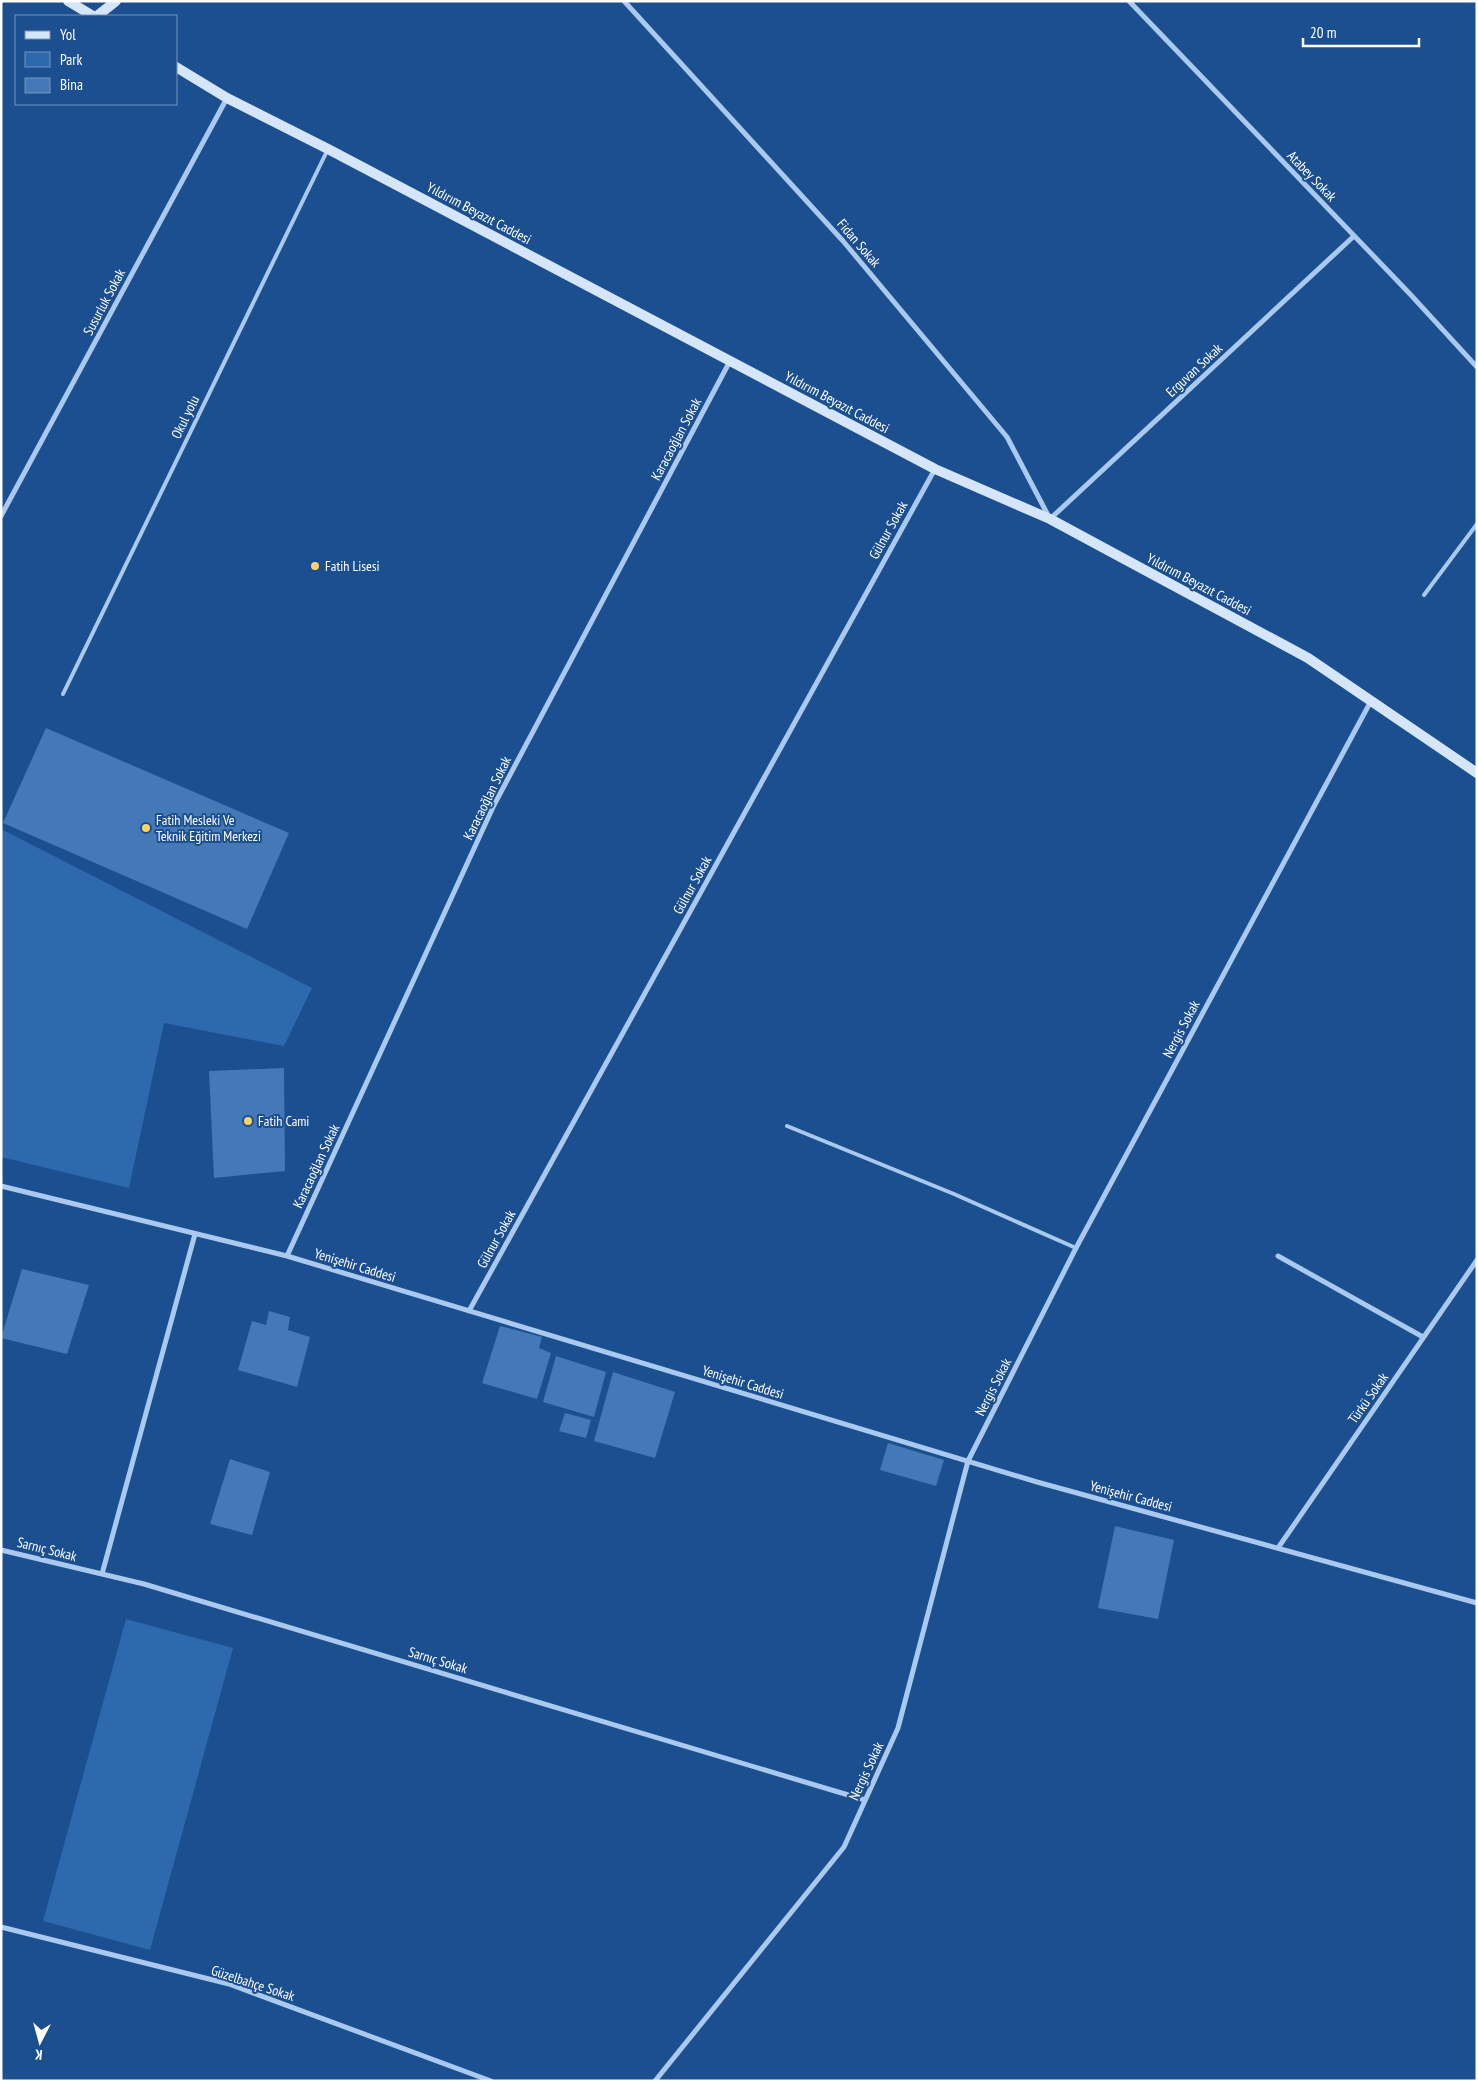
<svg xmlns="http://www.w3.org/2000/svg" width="1478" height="2082" viewBox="0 0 1478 2082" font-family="'PT Sans Narrow',sans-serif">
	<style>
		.green { fill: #2e69ad }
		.building { fill: #4478b7 }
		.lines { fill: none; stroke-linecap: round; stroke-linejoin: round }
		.lane { stroke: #a9c9ee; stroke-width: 4 }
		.street { stroke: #a9c9ee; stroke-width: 5 }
		.secondary { stroke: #d6e6fa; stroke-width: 10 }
		.poi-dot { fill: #ffd166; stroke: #1b4f8f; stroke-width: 2 }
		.labels { text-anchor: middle; stroke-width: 4; stroke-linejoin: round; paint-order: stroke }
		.street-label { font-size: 14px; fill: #fff; stroke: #1b4f8f }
		.poi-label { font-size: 14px; fill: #fff; stroke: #1b4f8f; text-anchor: start }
	</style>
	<rect width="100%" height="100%" fill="#1b4f8f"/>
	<path class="green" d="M1,829L312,988L284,1046L164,1023L129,1188L1,1157Z
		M126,1619L233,1648L150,1950L43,1921Z"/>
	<path class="building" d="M46,728L289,833L247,929L3,823Z
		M284,1068L285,1171L214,1178L209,1071Z
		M22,1269L89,1285L67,1354L1,1338Z
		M269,1311L290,1317L288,1330L310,1337L297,1387L238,1370L252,1321L266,1325Z
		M500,1326L542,1337L539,1348L551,1353L537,1399L482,1383Z
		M556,1356L606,1372L594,1417L543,1402Z
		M613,1372L675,1392L655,1458L594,1441Z
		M565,1413L591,1420L586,1438L559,1431Z
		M888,1443L944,1460L936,1486L880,1470Z
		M230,1459L270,1472L252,1535L210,1524Z
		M1115,1526L1174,1540L1158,1619L1098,1608Z"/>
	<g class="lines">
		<path class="lane" d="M1424,595L1477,524
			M63,694L328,149
			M787,1126L954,1194L1076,1248"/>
		<path class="street" d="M624,1L843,241L1007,437L1050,519L1354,236
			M1129,1L1410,294L1477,367
			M1,516L227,98
			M1,1186L287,1256L1037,1482L1477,1603
			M287,1256L494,805L730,361
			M1278,1256L1423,1337
			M469,1311L935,469
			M1278,1548L1477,1260
			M1,1550L144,1584L865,1800
			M102,1574L195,1234
			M1,1927L229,1984L491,2081
			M655,2081L844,1847L898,1728L968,1461L1076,1248L1371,701"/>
		<path class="secondary" d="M68,1L93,16
			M97,16L116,1
			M176,67L227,98L328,149L935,469L1050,519L1308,658L1477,773"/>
	</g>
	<g class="poi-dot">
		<circle cx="315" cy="566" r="5"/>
		<circle cx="146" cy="828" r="5"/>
		<circle cx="248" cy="1121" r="5"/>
	</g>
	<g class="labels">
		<g class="street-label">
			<text transform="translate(1312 176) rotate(46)" y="5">Atabey Sokak</text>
			<text transform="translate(479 213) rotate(28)" y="5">Yıldırım Beyazıt Caddesi</text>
			<text transform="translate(859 243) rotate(49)" y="5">Fidan Sokak</text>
			<text transform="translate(104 302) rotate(-62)" y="5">Susurluk Sokak</text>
			<text transform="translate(1194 370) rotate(-43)" y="5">Erguvan Sokak</text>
			<text transform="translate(837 402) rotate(28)" y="5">Yıldırım Beyazıt Caddesi</text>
			<text transform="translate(185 417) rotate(-64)" y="5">Okul yolu</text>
			<text transform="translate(676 439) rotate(-62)" y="5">Karacaoğlan Sokak</text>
			<text transform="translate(888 530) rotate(-61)" y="5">Gülnur Sokak</text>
			<text transform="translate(1199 584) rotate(28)" y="5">Yıldırım Beyazıt Caddesi</text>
			<text transform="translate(487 798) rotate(-64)" y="5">Karacaoğlan Sokak</text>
			<text transform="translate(692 885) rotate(-61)" y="5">Gülnur Sokak</text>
			<text transform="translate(1181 1029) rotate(-62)" y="5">Nergis Sokak</text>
			<text transform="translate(316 1166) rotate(-65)" y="5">Karacaoğlan Sokak</text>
			<text transform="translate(496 1239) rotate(-61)" y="5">Gülnur Sokak</text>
			<text transform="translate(355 1265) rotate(17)" y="5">Yenişehir Caddesi</text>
			<text transform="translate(743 1382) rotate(17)" y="5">Yenişehir Caddesi</text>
			<text transform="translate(993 1387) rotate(-63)" y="5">Nergis Sokak</text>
			<text transform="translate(1368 1398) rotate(-55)" y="5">Türkü Sokak</text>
			<text transform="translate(1131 1496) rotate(15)" y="5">Yenişehir Caddesi</text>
			<text transform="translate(47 1549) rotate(14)" y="5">Sarnıç Sokak</text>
			<text transform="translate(438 1660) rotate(17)" y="5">Sarnıç Sokak</text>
			<text transform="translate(866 1771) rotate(-65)" y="5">Nergis Sokak</text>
			<text transform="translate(253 1983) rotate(18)" y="5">Güzelbahçe Sokak</text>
		</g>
		<g class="poi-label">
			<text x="325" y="571">Fatih Lisesi</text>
			<text x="156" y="825">Fatih Mesleki Ve<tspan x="156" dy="16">Teknik Eğitim Merkezi</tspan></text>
			<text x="258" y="1126">Fatih Cami</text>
		</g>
	</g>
	<rect width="1478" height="2082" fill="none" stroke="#ffffff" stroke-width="5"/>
	<rect x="15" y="15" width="162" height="90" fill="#1b4f8f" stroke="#7695bc"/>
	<rect x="25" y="31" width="25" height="8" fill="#d6e6fa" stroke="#7695bc"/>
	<text x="60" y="40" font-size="15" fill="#ffffff">Yol</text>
	<rect x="25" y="52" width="25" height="15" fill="#2e69ad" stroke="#7695bc"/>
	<text x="60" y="65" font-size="15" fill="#ffffff">Park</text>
	<rect x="25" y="78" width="25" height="15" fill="#4478b7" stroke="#7695bc"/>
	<text x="60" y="90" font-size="15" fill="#ffffff">Bina</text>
	<g transform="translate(40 2042) rotate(186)" stroke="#1b4f8f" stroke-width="4" paint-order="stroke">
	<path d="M0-4L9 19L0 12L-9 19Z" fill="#ffffff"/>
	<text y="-8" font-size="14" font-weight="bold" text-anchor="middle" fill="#ffffff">K</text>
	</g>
	<path d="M1303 38v8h116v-8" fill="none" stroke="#ffffff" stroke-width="2.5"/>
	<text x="1310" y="38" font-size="15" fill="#ffffff" stroke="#1b4f8f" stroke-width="4" paint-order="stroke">20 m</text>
</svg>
